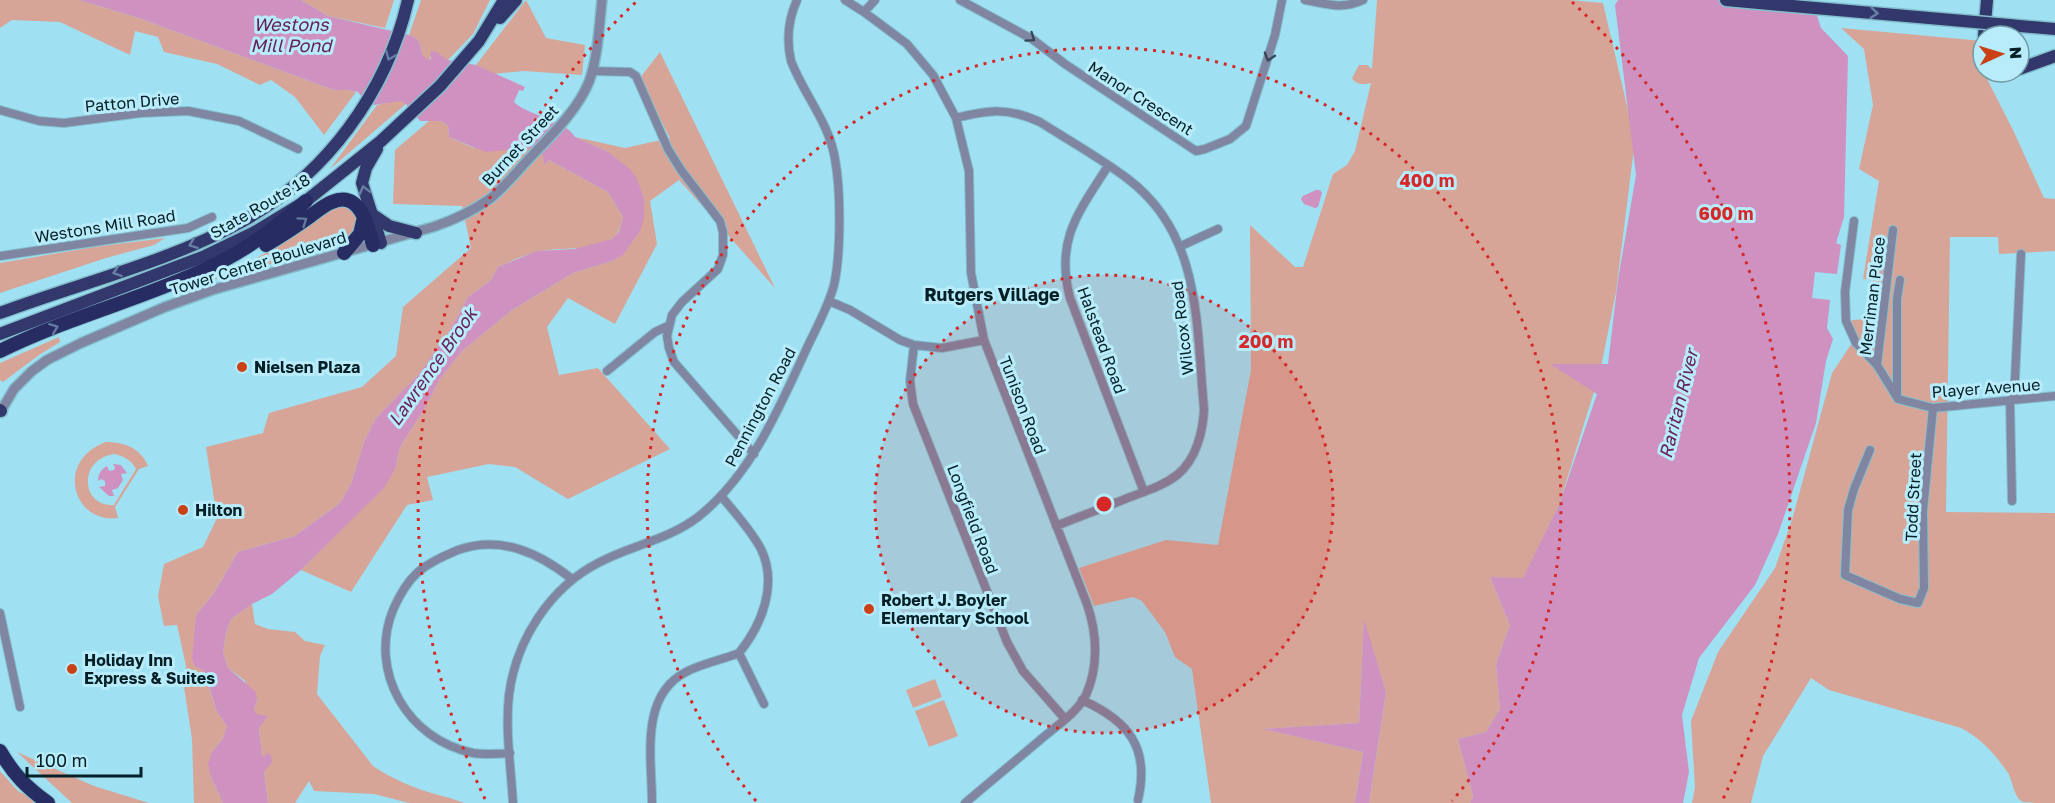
<svg xmlns="http://www.w3.org/2000/svg" width="2055" height="803" viewBox="0 0 2055 803" font-family="'Golos Text',sans-serif">
	<style>
		.green { fill: #d7a598; fill-rule: evenodd }
		.water { fill: #cf91bf }
		.lines { fill: none; stroke-linecap: round; stroke-linejoin: round }
		.minor-casing { stroke: #83becd; stroke-width: 10 }
		.tertiary-casing { stroke: #83becd; stroke-width: 12 }
		.trunk-casing { stroke: #83becd; stroke-width: 15 }
		.motorway-casing { stroke: #83becd; stroke-width: 16 }
		.minor { stroke: #8085a2; stroke-width: 8 }
		.tertiary { stroke: #8085a2; stroke-width: 9 }
		.trunk { stroke: #32386c; stroke-width: 12 }
		.motorway { stroke: #272c63; stroke-width: 14 }
		.trunk-bridge-casing { stroke: #83becd; stroke-width: 15; stroke-linecap: butt }
		.trunk-bridge { stroke: #32386c; stroke-width: 12 }
		.oneway { stroke: #6880a5 }
		.oneway2 { stroke: #364858 }
		.oneway3 { stroke: #61799f }
		.ring { fill: none; stroke: #d62828; stroke-width: 3; stroke-dasharray: 3 6 }
		.poi-dot { fill: #ca4118; stroke: #b8ecfa; stroke-width: 2 }
		.labels { text-anchor: middle; stroke-width: 6; stroke-linejoin: round; paint-order: stroke }
		.street-label { font-size: 16px; fill: #041f26; stroke: #b8ecfa }
		.poi-label { font-size: 16px; font-weight: bold; fill: #041f26; stroke: #b8ecfa; text-anchor: start }
		.water-label { font-size: 18px; font-style: italic; fill: #68205a; stroke: #b8ecfa }
		.neighbourhood-label { font-size: 18px; font-weight: bold; fill: #041f26; stroke: #b8ecfa }
		.centre { fill: #d62828; stroke: #b8ecfa; stroke-width: 3 }
		.ring-label { font-size: 18px; text-anchor: middle; font-weight: bold; fill: #d62828; stroke: #b8ecfa; stroke-width: 6; stroke-linejoin: round; paint-order: stroke }
	</style>
	<rect width="100%" height="100%" fill="#9fe1f2"/>
	<path class="green" d="M0,0H79L136,17L334,90H349L356,92L324,135L295,97L271,80L260,85L217,64L164,52L158,37L135,31L130,55L60,22L12,20L0,28Z
		M301,0H394L385,28L328,16Z
		M421,0H490L473,34L448,60L431,56L429,61L422,55C422,45 419,38 409,35Z
		M526,0L546,38L585,45L582,75L524,71L493,74L476,65Z
		M1377,0H1570L1603,3L1635,140L1616,292L1600,372L1559,505L1523,579L1490,577L1510,625L1496,664L1500,709L1486,732L1458,739L1473,796L1470,803H1369L1386,692L1364,621L1359,723L1265,729L1363,752L1355,803H1211L1192,669L1175,657L1165,632L1142,601L1133,597L1094,606L1079,568L1166,540L1218,545L1251,370L1250,225L1295,267H1303L1333,174L1347,165L1355,151L1371,83C1364,85 1356,85 1352,78L1359,65H1367L1372,69Z
		M1841,28L1983,41V72H1988L1987,79L2013,130L2044,198L2055,199V251L1999,254L1998,237H1950L1946,512L2055,513V803C2046,803 2031,803 2023,802C2013,797 2013,781 2008,773C1994,753 1983,740 1961,728L1829,690L1811,678L1763,756L1751,803H1692L1695,787L1691,721L1718,652L1775,568L1792,520L1832,373L1852,343V320L1869,319L1873,280L1863,279L1879,181L1859,169L1873,105L1864,49Z
		M660,52L775,288L679,180L650,201L657,244L615,324L568,298L547,327L559,375L598,368L670,449L568,499L515,467L489,464L427,477L433,500L407,505L351,592L301,570L346,525L396,467L398,453L403,442L423,411L440,379L462,351L512,310L573,273L612,261L622,255L640,231L608,152L575,137L625,148L670,138L639,79Z
		M393,101H401L406,104L330,169L377,105Z
		M429,121H441L448,126L449,137L474,148H531L543,155L545,164L549,160L608,192L623,217C621,223 620,230 617,234C602,253 557,246 537,252C523,255 510,262 498,267L491,280L468,297L450,330L419,374L376,418L364,442L351,484L340,503L295,536L238,552L214,593L196,615L194,665L204,671L216,710L227,726L222,740L212,752L211,777L223,803H194L192,739L184,687L186,666L177,625L164,626L158,596L164,564L203,547L217,518L206,447L263,433L269,413L362,387L396,356L403,307L471,248L462,206L393,204L395,150Z
		M335,207H350L357,220L352,232L340,245L212,280L266,253Z
		M165,238L154,245L106,258L0,293V263L94,247Z
		M59,337L60,342L39,355L3,382L0,380V363Z
		M106,442C124,442 141,448 148,466L139,469L115,507L118,518C72,524 55,460 106,442ZM115,454C125,457 131,460 136,469L114,505C80,507 78,458 115,454Z
		M252,604L255,624L268,629L295,632L305,641L325,645L320,656L317,694L373,766C388,776 405,784 422,790C436,795 450,797 464,803H409L374,794L314,791L309,781L295,803H268L264,772L268,765L264,757H262L259,728L261,723L254,710L257,700L244,680L228,668L223,652L226,633L231,619Z
		M935,679L942,697L913,708L906,690Z
		M944,700L958,736L929,747L915,711Z
		M17,752L94,786L149,803H72Z
		M0,771L18,791L40,803H0Z"/>
	<path class="water" d="M79,0H301L328,16L409,35C419,38 422,45 422,55L429,60L431,59L430,52L435,51L448,60L476,65L525,87L523,91L519,90L514,102C526,115 566,120 575,137L608,152L631,170L637,179L644,199V218L640,231L623,255L612,261L573,273L512,310L462,351L440,379L423,411L403,442L398,453L396,467L384,488L301,570L272,594L252,604L231,619L226,633L223,652L228,668L256,692L257,700L254,710L257,714L268,716L259,728L262,756L264,757L266,753L271,755L272,762L264,772L268,803H223L211,777L208,763L212,752L222,740L227,726L216,710L205,672L194,665L192,659L196,615L214,593L238,552L295,536L340,503L351,484L364,442L376,418L419,374L450,330L468,297L491,280L498,267L537,251L574,249L612,239L619,232L623,217L608,192L549,160L544,165L543,155L531,148L485,152L449,137L448,126L441,121H420L406,104L401,101L373,105L366,102L358,92L349,90H334L136,17Z
		M1618,0H1812L1821,28L1848,56L1844,217L1836,243L1841,245L1837,274L1815,272L1812,298L1830,300L1827,328L1833,339L1826,361L1816,423L1778,534L1755,585L1699,658L1682,715L1689,772L1683,803H1470L1473,796L1458,739L1486,732L1500,709L1496,664L1510,625L1490,577L1523,578L1559,505L1597,394L1550,364H1608L1618,280L1636,175L1615,5Z
		M1316,190H1320L1322,193L1318,207L1315,208L1304,204L1301,199L1303,196Z
		M113,464L121,465L127,473L121,474L123,480L118,488L112,490L114,496H109L99,487L105,486V481L101,479L98,481C98,474 101,469 107,466L109,471L114,470L115,467Z
		M1364,619L1386,692L1369,803H1355L1363,752L1263,729L1359,723Z"/>
	<g class="lines">
		<g class="minor-casing">
			<path id="minor" d="M845,0L864,12L907,44L933,75L956,118L969,171L971,273L984,340L1087,604C1097,633 1099,666 1086,695C1077,713 1055,727 1040,740C1015,761 990,782 965,803
				M960,0L1032,39L1065,64L1196,151L1205,149L1230,139L1246,126L1275,35L1282,0
				M1305,0C1327,4 1342,10 1363,0
				M864,12L875,0
				M592,71L630,72L636,76L668,149L681,170L720,221L723,232V255L718,269L682,302L672,315L667,336L669,348L674,362L754,454
				M0,110L39,121L64,123L141,113L188,111L239,121L298,149
				M956,118C989,110 1007,107 1040,122C1068,140 1102,159 1128,179C1202,235 1196,325 1204,409C1203,432 1196,460 1177,475C1163,486 1146,491 1130,497C1106,507 1081,516 1056,526
				M1108,166C1078,213 1055,240 1070,298L1144,492
				M1854,221L1845,292L1846,321L1856,343L1877,365L1898,399L1933,408L2055,396
				M1181,246L1218,229
				M0,256L188,228L212,217
				M829,301L850,310L900,340L914,345L942,348L984,340
				M914,345L910,381L913,404L1007,642L1023,671L1065,719
				M1877,365L1893,230
				M607,371L655,332L668,326
				M1897,395V299L1900,280
				M2010,400L2012,501
				M2014,400L2021,254
				M1870,450L1854,489L1848,510L1845,575L1900,599L1918,603L1924,588L1923,511L1933,408
				M0,613L20,707
				M739,653L764,704
				M1082,700C1129,721 1150,748 1138,800
				M510,753C497,754 485,755 473,753C408,740 368,672 393,610C399,596 407,582 418,572C430,562 444,556 458,550C501,535 539,553 572,579
				M513,803C511,768 505,730 509,695C516,640 550,587 600,562C632,545 668,540 698,517C750,476 778,411 805,352C815,330 828,308 834,285C841,254 841,191 835,159C829,122 804,95 791,61C786,39 788,20 797,0
				M652,803C652,759 639,696 686,672C703,663 722,660 739,653C762,625 778,584 761,549C751,530 735,513 722,497"/>
		</g>
		<g class="tertiary-casing">
			<path id="tertiary" d="M1,411L14,389L32,371L47,360L81,343L165,307L212,290L433,227C454,220 473,211 491,198C504,187 515,174 526,162C549,137 576,113 589,82C598,57 599,27 602,0"/>
		</g>
		<g class="trunk-casing">
			<path id="trunk" d="M1726,0L1815,8
				M500,18L516,0
				M2009,25L2055,29
				M1984,36L1987,0
				M2019,69L2055,56
				M377,149L366,168L362,183L381,243
				M373,215L389,226L416,233
				M0,313C80,283 169,262 243,221C326,175 387,92 408,0
				M0,334L205,256L253,233L306,201L381,141L440,86L479,41L504,0
				M0,410L1,411"/>
		</g>
		<g class="motorway-casing">
			<path id="motorway" d="M266,245C281,236 295,227 309,217C316,212 324,205 332,202C360,190 368,226 373,245
				M344,253L360,234L364,217
				M0,351C68,317 144,299 212,266C247,250 277,227 306,201
				M0,751C14,775 26,787 48,803"/>
		</g>
		<use href="#minor" class="minor"/>
		<use href="#tertiary" class="tertiary"/>
		<use href="#trunk" class="trunk"/>
		<use href="#motorway" class="motorway"/>
		<g class="trunk-bridge-casing">
			<path id="trunk-bridge" d="M1815,8L2009,25"/>
		</g>
		<use href="#trunk-bridge" class="trunk-bridge"/>
	</g>
	<defs><path id="oneway-chevron" d="M-2-3.5L2.5 0L-2 3.5" fill="none" stroke-width="1.6" stroke-linecap="round" stroke-linejoin="round" transform="scale(1.5)"/></defs>
	<g class="oneway">
		<use href="#oneway-chevron" transform="translate(1874 13) rotate(5)"/>
		<use href="#oneway-chevron" transform="translate(390 56) rotate(113)"/>
		<use href="#oneway-chevron" transform="translate(364 190) rotate(-104)"/>
		<use href="#oneway-chevron" transform="translate(193 244) rotate(159)"/>
		<use href="#oneway-chevron" transform="translate(117 272) rotate(161)"/>
	</g>
	<g class="oneway2">
		<use href="#oneway-chevron" transform="translate(1031 38) rotate(35)"/>
		<use href="#oneway-chevron" transform="translate(1269 57) rotate(107)"/>
	</g>
	<g class="oneway3">
		<use href="#oneway-chevron" transform="translate(303 221) rotate(-35)"/>
		<use href="#oneway-chevron" transform="translate(54 328) rotate(-21)"/>
	</g>
	<circle cx="1104" cy="504" r="229" fill="#d62828" fill-opacity=".12"/>
	<g class="ring">
		<circle cx="1104" cy="504" r="229"/>
		<path d="M756 801A457 457 0 1 1 1452 801"/>
		<path d="M485 799A686 686 0 0 1 636 2M1572 2A686 686 0 0 1 1723 799"/>
	</g>
	<g class="poi-dot">
		<circle cx="242" cy="367" r="6"/>
		<circle cx="183" cy="510" r="6"/>
		<circle cx="869" cy="609" r="6"/>
		<circle cx="72" cy="669" r="6"/>
	</g>
	<g class="labels">
		<g class="street-label">
			<text transform="translate(1141 98) rotate(33)" y="6">Manor Crescent</text>
			<text transform="translate(132 102) rotate(-5)" y="6">Patton Drive</text>
			<text transform="translate(520 145) rotate(-47)" y="6">Burnet Street</text>
			<text transform="translate(260 206) rotate(-30)" y="6">State Route 18</text>
			<text transform="translate(105 226) rotate(-9)" y="6">Westons Mill Road</text>
			<text transform="translate(258 263) rotate(-17)" y="6">Tower Center Boulevard</text>
			<text transform="translate(1872 296) rotate(-83)" y="6">Merriman Place</text>
			<text transform="translate(1182 328) rotate(-97)" y="6">Wilcox Road</text>
			<text transform="translate(1102 340) rotate(70)" y="6">Halstead Road</text>
			<text transform="translate(1986 388) rotate(-4)" y="6">Player Avenue</text>
			<text transform="translate(1023 405) rotate(69)" y="6">Tunison Road</text>
			<text transform="translate(760 407) rotate(-62)" y="6">Pennington Road</text>
			<text transform="translate(1913 497) rotate(-87)" y="6">Todd Street</text>
			<text transform="translate(973 519) rotate(69)" y="6">Longfield Road</text>
		</g>
		<g class="poi-label">
			<text x="254" y="373">Nielsen Plaza</text>
			<text x="195" y="516">Hilton</text>
			<text x="881" y="606">Robert J. Boyler<tspan x="881" dy="18">Elementary School</tspan></text>
			<text x="84" y="666">Holiday Inn<tspan x="84" dy="18">Express &amp; Suites</tspan></text>
		</g>
		<g class="water-label">
			<text x="291" y="31">Westons<tspan x="291" dy="21">Mill Pond</tspan></text>
			<text transform="translate(433 367) rotate(-55)" y="6">Lawrence Brook</text>
			<text transform="translate(1679 404) rotate(-76)" y="6">Raritan River</text>
		</g>
		<g class="neighbourhood-label">
			<text x="992" y="301">Rutgers Village</text>
		</g>
	</g>
	<circle cx="1104" cy="504" r="9" class="centre"/>
	<g class="ring-label">
		<text x="1427" y="187">400 m</text>
		<text x="1726" y="220">600 m</text>
		<text x="1266" y="348">200 m</text>
	</g>
	<g transform="translate(2001 54) rotate(86)"><circle r="28" fill="#b8ecfa" stroke="#709aa5" stroke-width="1.5"/>
	<path d="M0-4.5L10 22L0 15L-10 22Z" fill="#ca4118"/>
	<text y="-9" font-size="16" font-weight="bold" text-anchor="middle" fill="#041f26">N</text>
	</g>
	<path d="M27 767v9h114v-9" fill="none" stroke="#041f26" stroke-width="3"/>
	<text x="36" y="767" font-size="18" fill="#041f26" stroke="#b8ecfa" stroke-width="4.5" paint-order="stroke">100 m</text>
</svg>
